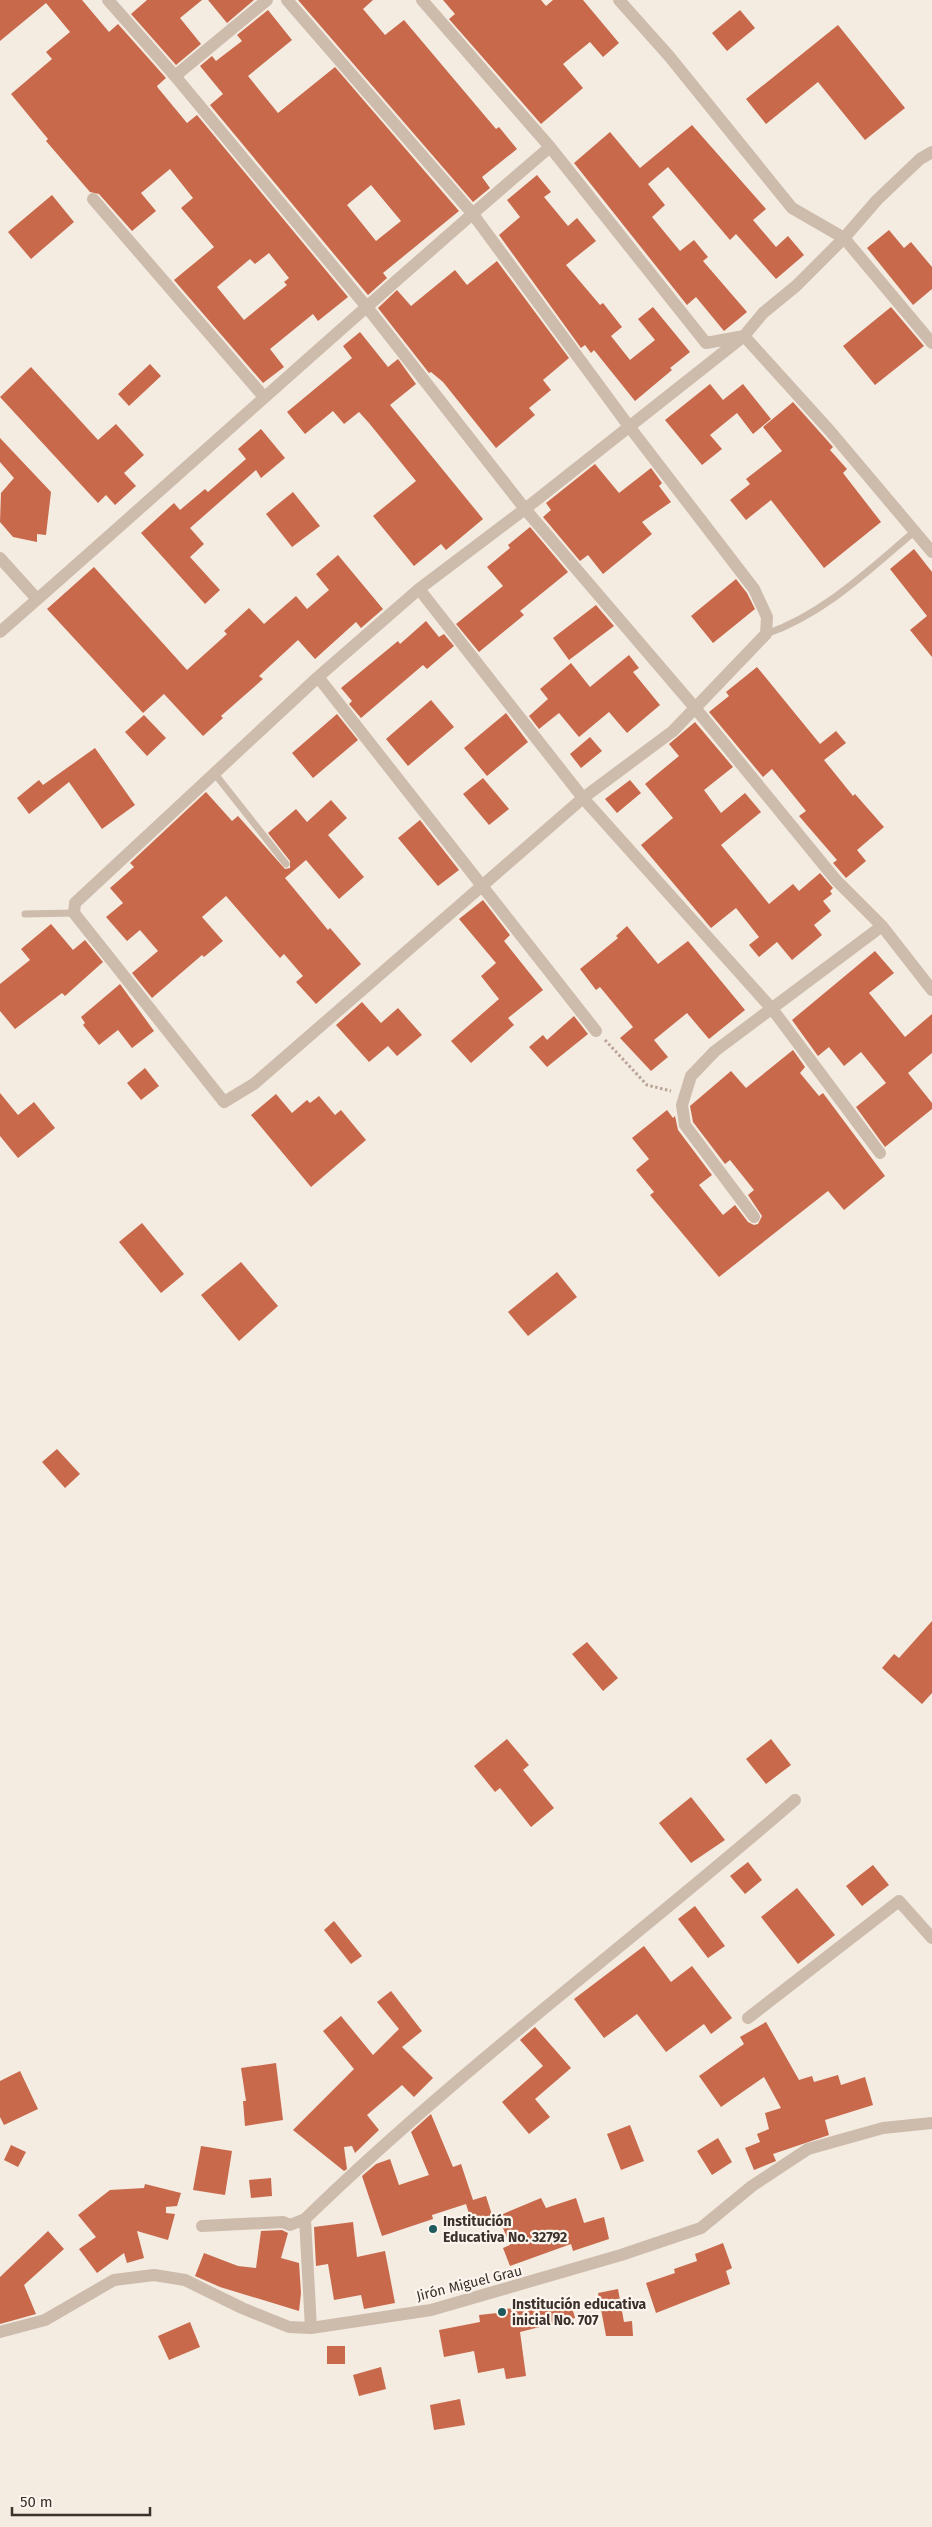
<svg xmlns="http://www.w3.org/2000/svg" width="932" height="2527" viewBox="0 0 932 2527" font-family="'Fira Sans',sans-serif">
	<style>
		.building { fill: #c8694b; fill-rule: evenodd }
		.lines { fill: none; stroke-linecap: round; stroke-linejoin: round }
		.path { stroke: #b9a596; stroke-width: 3; stroke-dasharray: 2.5 2.5; stroke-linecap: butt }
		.service { stroke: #cdbbac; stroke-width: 7 }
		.minor { stroke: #cdbbac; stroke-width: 12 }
		.poi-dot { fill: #1f5a5e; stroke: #fbf5ee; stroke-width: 2 }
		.labels { text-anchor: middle; stroke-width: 4.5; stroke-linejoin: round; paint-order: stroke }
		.poi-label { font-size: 14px; font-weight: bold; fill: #3b302b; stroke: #fbf5ee; text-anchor: start }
		.street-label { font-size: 14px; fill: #3b302b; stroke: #fbf5ee }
	</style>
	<rect width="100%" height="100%" fill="#f4ebe1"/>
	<path class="building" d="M0,0H82L109,32L118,24L166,78L157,86L158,88L187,123L197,115L348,297L318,321L313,314L270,349L284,367L263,383L174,280L214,247L181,208L193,198L170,169L141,193L156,211L132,231L99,194L90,192L46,141L48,139L11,94L52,59L46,52L70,32L46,3L0,41ZM269,253L289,278L284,282L287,285L244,320L217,287L250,259L255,264Z
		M147,0H202L180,18L201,44L176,65L131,14Z
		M208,0H254L227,23Z
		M298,0H373L363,9L385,35L404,20L496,129L499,127L517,149L482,177L490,188L473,202Z
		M443,0H541L546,6L553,0H583L619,43L603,57L590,42L563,64L583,88L541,124L449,19L455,14Z
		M268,10L292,40L248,76L278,113L335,67L459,211L383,273L387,278L368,295L210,105L223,94L200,66L212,56L216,61L242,41L237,35ZM371,185L401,221L376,241L347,205Z
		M740,10L755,28L727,51L712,33Z
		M838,25L905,108L865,140L818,82L766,124L746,99Z
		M692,125L766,209L753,220L776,247L788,236L804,255L776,279L736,234L730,240L668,167L648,184L665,205L652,217L680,251L694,240L708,257L703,261L747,312L724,331L696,297L687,305L574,163L610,132L640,168Z
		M537,175L551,192L544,197L568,226L577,218L596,241L566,265L600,305L603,303L622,327L611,336L630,360L655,340L638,319L653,307L690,352L670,368L672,370L635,401L594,350L591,353L585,345L581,348L499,235L520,217L507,200Z
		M52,195L74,222L31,259L8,232Z
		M889,230L904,248L911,242L932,267V289L913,305L867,248Z
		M497,261L569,358L543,380L551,390L529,408L535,415L496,448L443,382L431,372L429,373L378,308L397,290L411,306L455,270L467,285Z
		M891,307L924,346L875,385L843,346Z
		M360,332L388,367L398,359L416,384L390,405L483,519L446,550L441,544L414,566L373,516L416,481L369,423L359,412L344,424L333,411L305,434L287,412L352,358L343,346Z
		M150,364L161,376L129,406L118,394Z
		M31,367L98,440L116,424L144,455L124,473L136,486L115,505L106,495L98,503L0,397Z
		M710,384L723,400L743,384L771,419L753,434L737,413L710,435L722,449L702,465L665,420Z
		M793,402L833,447L830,450L847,469L843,473L881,522L824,568L771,500L746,520L730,500L750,484L746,479L782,451L763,427Z
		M261,429L285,458L261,478L256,470L190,528L204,544L190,557L220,590L205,604L141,533L174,503L180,510L205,489L208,492L246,459L238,449Z
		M0,438L51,492L46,535L37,534V542L13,537L0,522L1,493L14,478L0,462Z
		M595,464L619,493L651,468L662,483L659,486L671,502L642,522L652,534L603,574L588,555L580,561L543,517L551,510L546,503Z
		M293,492L320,526L292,547L266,514Z
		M530,527L568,572L520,611L524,615L479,652L456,624L503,586L487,567L510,548L508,545Z
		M914,549L932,572V657L910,630L927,616L890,569Z
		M338,555L383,609L361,628L356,622L315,659L298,640L259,676L263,679L221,716L223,718L203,736L164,694L143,713L47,609L94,567L187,670L227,634L224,631L249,608L264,624L296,596L307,609L329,590L316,574Z
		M736,579L747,593L755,609L713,643L691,616Z
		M596,605L614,626L569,660L553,638Z
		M426,621L439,637L444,634L454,646L427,669L423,665L361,718L349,704L352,701L341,688L398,641L400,644Z
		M629,655L639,668L633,672L660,705L627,733L609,712L579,737L559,713L539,729L529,716L548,699L540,689L571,663L590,687Z
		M757,667L820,744L836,731L846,743L824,760L853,796L855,794L884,827L857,850L866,861L846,878L833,863L837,860L799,816L806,811L772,769L763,777L709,712L729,696L726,692Z
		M431,700L454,727L408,766L386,739Z
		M506,713L528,742L487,776L464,748Z
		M337,714L358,740L313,778L292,753Z
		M144,715L166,738L147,756L125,732Z
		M695,722L733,767L704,790L721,813L745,793L761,812L721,845L769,904L793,884L799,891L820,873L833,888L830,891L832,894L823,901L831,911L814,925L822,935L792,960L777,942L759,957L749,945L759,937L736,908L711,928L641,845L673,818L645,784L679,756L669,744Z
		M590,737L602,751L581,768L570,754Z
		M95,748L135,805L102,829L69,782L29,814L17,798L39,780L43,785Z
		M483,778L509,809L489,825L463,794Z
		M630,780L641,793L617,813L605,799Z
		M206,792L232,821L238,816L285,869L290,868V861L268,833L296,809L307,822L331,800L347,818L328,835L364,877L339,899L306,860L285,878L328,930L330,928L361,964L316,1004L296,982L303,976L284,954L280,958L226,896L202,917L223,941L204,957L202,955L152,998L132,973L158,951L140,930L127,941L106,917L123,903L110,888L134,867L130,863Z
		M420,820L459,870L438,886L398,838Z
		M483,900L510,935L504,941L543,990L508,1018L514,1025L471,1063L451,1041L499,999L481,976L496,963L459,919Z
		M51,924L73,950L85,940L103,962L65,996L62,993L15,1029L0,1011V984L30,960L21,949Z
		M627,926L658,964L688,941L745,1010L709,1039L687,1013L654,1040L668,1057L651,1071L620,1038L633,1027L600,987L596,990L580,969L618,938L616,936Z
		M875,951L894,973L869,993L905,1037L932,1014V1053L908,1073L932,1103V1109L885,1147L856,1107L886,1083L861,1052L844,1066L829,1047L818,1056L792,1020Z
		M120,984L154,1031L132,1048L118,1030L99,1045L83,1025L85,1023L81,1017Z
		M362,1002L381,1023L398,1008L422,1035L397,1056L388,1046L369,1062L336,1025Z
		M574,1016L588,1034L547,1067L529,1047L543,1035L547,1040Z
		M793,1050L805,1067L800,1073L819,1096L823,1093L885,1176L844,1210L828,1191L719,1277L650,1195L654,1192L636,1170L649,1159L632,1138L667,1110L673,1118L675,1116L678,1130L712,1175L699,1185L723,1215L735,1205L748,1222L754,1225L758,1224L762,1216L748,1195L754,1190L730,1160L725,1164L693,1122L690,1106L731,1071L746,1088Z
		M145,1068L159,1086L141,1100L127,1083Z
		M0,1093L18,1115L34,1102L55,1128L18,1158L0,1136Z
		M276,1094L292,1113L307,1100L310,1103L319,1096L335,1115L341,1110L366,1140L311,1187L251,1115Z
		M142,1223L184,1274L161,1293L119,1242Z
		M241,1262L278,1306L239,1341L201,1295Z
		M557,1272L577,1297L528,1336L508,1312Z
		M57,1449L80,1474L65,1488L42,1462Z
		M932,1621V1693L922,1704L882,1668L894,1654L899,1658Z
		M587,1642L618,1678L603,1691L572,1654Z
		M507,1739L529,1765L523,1770L554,1808L531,1827L500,1788L495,1792L474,1766Z
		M771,1739L791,1765L766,1784L746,1759Z
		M691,1797L725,1840L691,1863L659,1823Z
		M748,1862L762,1880L745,1894L730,1876Z
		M873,1865L889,1885L862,1906L846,1886Z
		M797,1888L835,1935L798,1964L761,1917Z
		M695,1906L725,1946L708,1958L678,1919Z
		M334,1921L362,1956L351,1964L324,1930Z
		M644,1946L671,1982L692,1966L732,2018L711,2034L704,2024L666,2052L637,2014L604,2038L574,1999Z
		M391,1991L422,2031L402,2047L433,2078L414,2097L402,2085L367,2115L379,2130L355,2153L352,2146L344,2147L347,2169L344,2171L293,2130L354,2069L323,2031L341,2016L373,2055L399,2029L377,2002Z
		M766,2022L799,2080L812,2076L814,2082L838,2075L841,2085L865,2077L873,2105L825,2120L829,2135L773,2154L776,2161L754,2170L745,2148L760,2142L757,2134L769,2129L765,2113L781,2108L764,2077L721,2107L699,2076L744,2044L740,2037Z
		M535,2027L571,2068L535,2099L550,2117L529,2134L502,2102L543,2066L520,2040Z
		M276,2063L283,2120L245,2126L243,2101H246L241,2068Z
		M20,2071L38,2109L4,2125L0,2117V2081Z
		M431,2114L453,2167L461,2164L473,2200L486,2196L492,2215L472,2223L466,2204L432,2215L433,2219L382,2236L362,2176L376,2164L390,2159L399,2185L429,2175L411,2132Z
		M630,2125L644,2161L621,2170L607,2134Z
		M718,2138L732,2162L712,2175L697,2151Z
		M11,2145L26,2152L18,2167L4,2160Z
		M201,2146L232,2151L225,2195L193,2190Z
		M271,2178L272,2196L251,2198L249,2180Z
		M145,2184L181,2193L177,2206L166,2207V2213L175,2214L168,2240L137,2231L144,2258L127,2263L124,2253L97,2273L79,2249L96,2237L78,2215L110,2190L144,2188Z
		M541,2198L546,2208L576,2198L584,2223L604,2217L609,2239L573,2251L571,2244L510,2266L503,2248L510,2245L498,2216Z
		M353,2222L357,2257L385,2251L395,2303L364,2309L361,2295L334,2300L328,2264L316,2266L314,2227Z
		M282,2230L288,2233L281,2258L299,2263L301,2293L299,2311L220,2287L195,2276L204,2253L238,2266L256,2268L261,2231Z
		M48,2231L64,2249L24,2285L36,2314L0,2324V2277Z
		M723,2243L732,2268L726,2271L730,2284L656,2313L646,2283L675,2273L674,2269L697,2261L695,2254Z
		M618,2289L624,2322L632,2321L633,2336H606L598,2293Z
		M569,2296L575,2318L520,2332L526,2376L506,2379L504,2368L478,2373L474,2351L444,2357L439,2330L480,2322L479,2315L497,2313V2310L531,2306Z
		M190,2322L200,2347L169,2360L158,2336Z
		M327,2346H345V2364H327Z
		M381,2367L386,2389L359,2396L353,2375Z
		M460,2399L465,2425L434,2430L430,2405Z"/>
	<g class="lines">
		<path class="path" d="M605,1040L647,1085L671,1091"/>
		<path class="service" d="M766,634C824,614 869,570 915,531
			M215,774L286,864
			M25,914L74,913"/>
		<path class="minor" d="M108,0L175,76L366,306L525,509L696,709L836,880L882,926L932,990
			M287,0L472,213L628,425L754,589L767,617L766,634L673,731L583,798L254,1084L224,1102L74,913L75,903L318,677L419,589L525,509L744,336L763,313L796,286L844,238L877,200L920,159L932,152
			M422,0L550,147L706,343L744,336L830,431L932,552
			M619,0L669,56L792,208L844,238L932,343
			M175,76L267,0
			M93,199L264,397
			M0,558L37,599
			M419,589L583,798L773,1010L880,1153
			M0,632C184,471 364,306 550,147
			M318,677L596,1031
			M754,1217L685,1125L682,1105L691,1076L715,1051L882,926
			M748,2018L899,1901L932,1938
			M202,2226L283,2222L290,2225L305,2219
			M311,2328L305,2219C459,2069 633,1941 795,1800
			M0,2332L45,2320L114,2280L154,2275L185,2280L242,2308L289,2327L311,2328L431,2310L621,2255L701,2228L752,2186L808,2149L883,2128L932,2123"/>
	</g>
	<g class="poi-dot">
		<circle cx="433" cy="2229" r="5"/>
		<circle cx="502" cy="2312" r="5"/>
	</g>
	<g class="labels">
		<g class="poi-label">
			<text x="443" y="2226">Institución<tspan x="443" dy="16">Educativa No. 32792</tspan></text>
			<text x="512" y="2309">Institución educativa<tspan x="512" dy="16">inicial No. 707</tspan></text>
		</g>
		<g class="street-label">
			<text transform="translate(469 2283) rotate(-14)" y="5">Jirón Miguel Grau</text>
		</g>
	</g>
	<path d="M12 2507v8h138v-8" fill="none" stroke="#3b302b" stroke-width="2.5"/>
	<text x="20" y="2507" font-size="15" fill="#3b302b" stroke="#fbf5ee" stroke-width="4" paint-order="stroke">50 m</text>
</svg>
